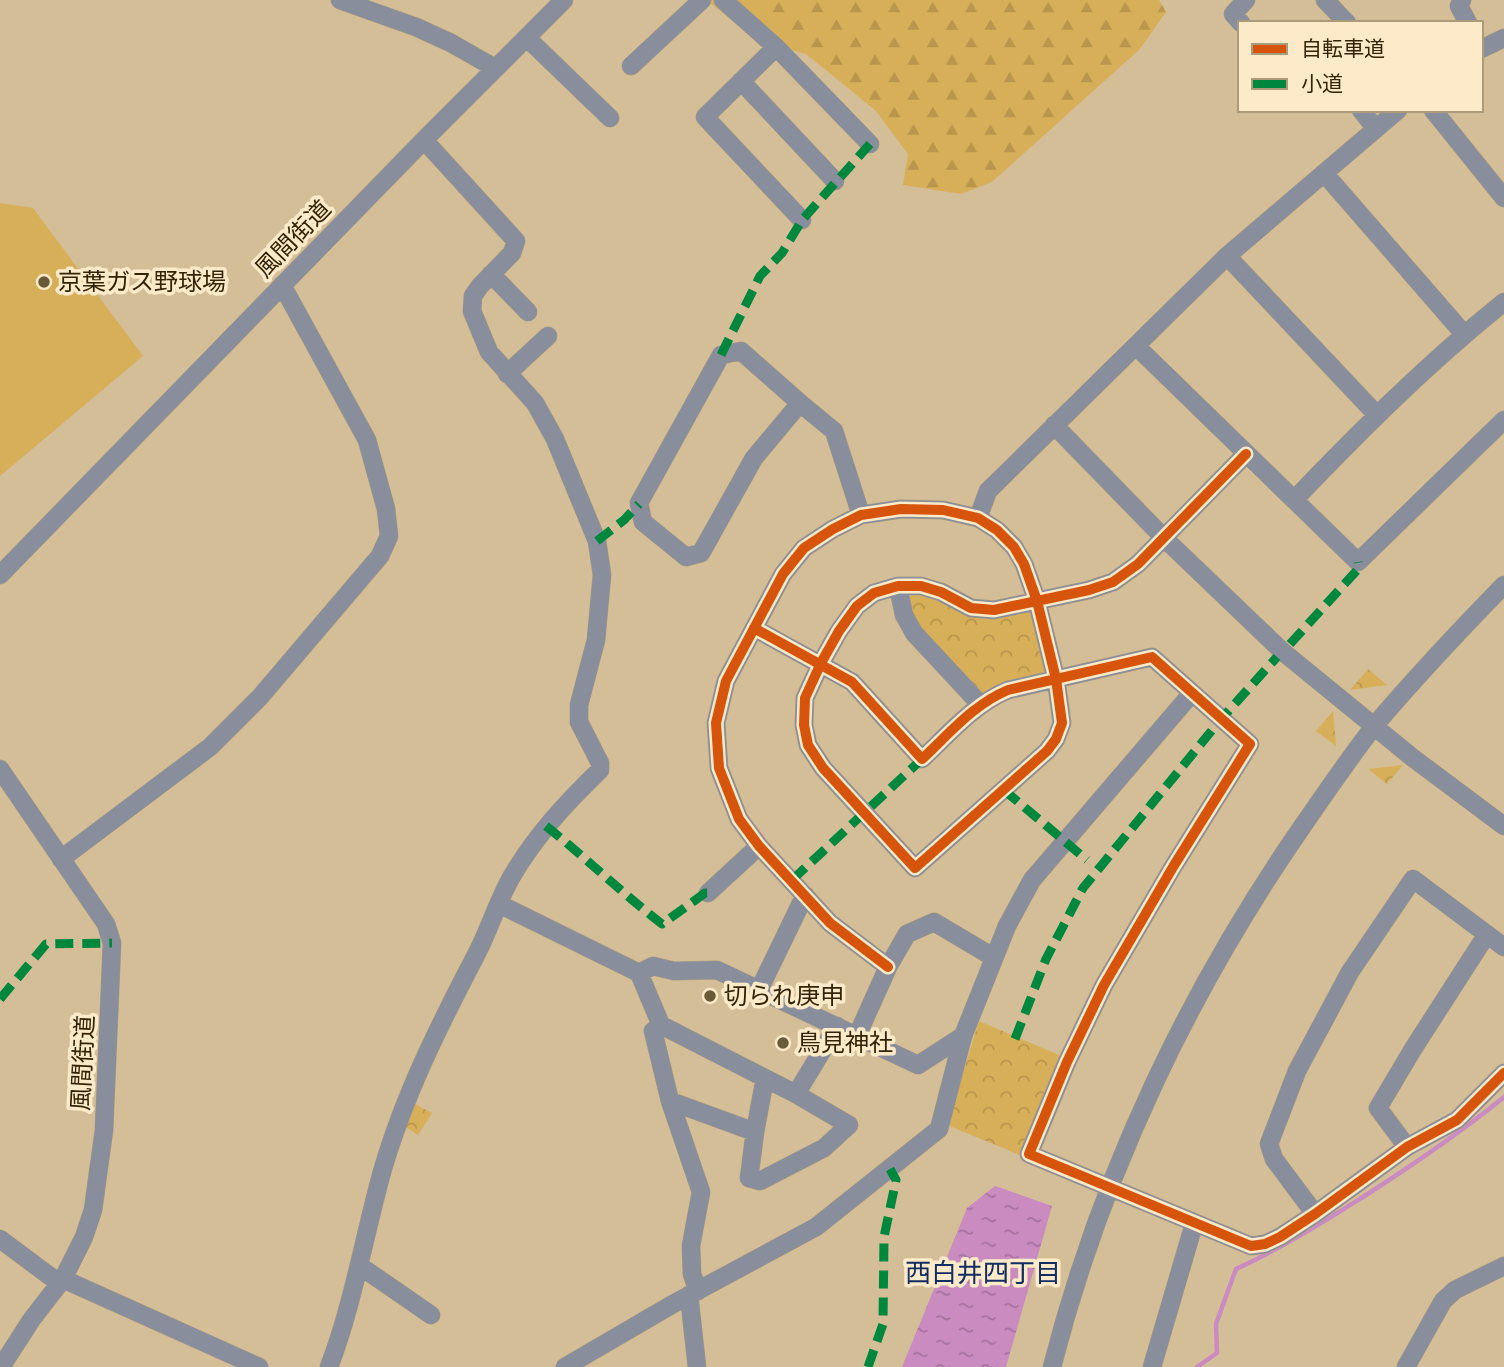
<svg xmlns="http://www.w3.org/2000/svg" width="1504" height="1367" viewBox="0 0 1504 1367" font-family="'IBM Plex Sans','Noto Sans JP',sans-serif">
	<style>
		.forest { fill: url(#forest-firs) }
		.park { fill: url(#park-crowns) }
		.pitch { fill: #d7af59 }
		.water { fill: url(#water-ripples) }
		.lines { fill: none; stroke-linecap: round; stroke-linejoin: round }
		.stream { stroke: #ca8bc1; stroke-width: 4.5 }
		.minor-casing { stroke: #af9e7f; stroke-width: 19 }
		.minor { stroke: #888e9b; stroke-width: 18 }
		.quiet { stroke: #00873e; stroke-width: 9; stroke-dasharray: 18 9; stroke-linecap: butt }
		.cycleway-casing { stroke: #fdeac8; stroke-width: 15 }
		.cycleway { stroke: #d6540b; stroke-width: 10 }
		.poi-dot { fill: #6b5a38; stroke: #fdeac8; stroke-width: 2.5 }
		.labels { text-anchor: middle; stroke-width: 7; stroke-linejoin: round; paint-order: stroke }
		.street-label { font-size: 24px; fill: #332405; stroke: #fdeac8 }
		.poi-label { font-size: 24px; fill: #332405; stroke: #fdeac8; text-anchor: start }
		.neighbourhood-label { font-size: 26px; fill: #122d63; stroke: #fdeac8 }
	</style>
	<defs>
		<pattern id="forest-firs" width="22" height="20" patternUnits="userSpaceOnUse" patternTransform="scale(1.75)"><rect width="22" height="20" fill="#d7af59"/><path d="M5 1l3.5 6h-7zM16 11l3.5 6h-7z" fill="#b9964c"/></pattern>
		<pattern id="park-crowns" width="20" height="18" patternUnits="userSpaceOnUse" patternTransform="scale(1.75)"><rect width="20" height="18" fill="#d7af59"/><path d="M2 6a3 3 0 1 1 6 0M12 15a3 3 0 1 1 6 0" fill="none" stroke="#b9964c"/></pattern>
		<pattern id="water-ripples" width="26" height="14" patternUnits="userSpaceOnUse" patternTransform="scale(1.75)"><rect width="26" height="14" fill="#ca8bc1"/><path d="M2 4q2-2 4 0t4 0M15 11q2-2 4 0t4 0" fill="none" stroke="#a5719b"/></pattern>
	</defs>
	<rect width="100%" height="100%" fill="#d4be98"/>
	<path class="forest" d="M706,0H1159L1166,12L1140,49L992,182L961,194L903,185L908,154L876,111L806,54L759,41Z"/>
	<path class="park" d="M917,588L976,611L1025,610L1034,614L1049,664L1042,676L988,694L977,692C950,662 919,639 908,599Z
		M1368,669L1387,685L1350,690Z
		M1333,711L1336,746L1316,731Z
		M1403,765L1387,784L1368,769Z
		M979,1021L1064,1057L1022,1156L947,1125Z
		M415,1104L432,1113L418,1135L404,1126Z"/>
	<path class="pitch" d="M0,203L33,208L143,356L0,476Z"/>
	<path class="water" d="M995,1186L1052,1206L1006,1367H902L967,1208Z"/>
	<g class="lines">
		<path class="stream" d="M1197,1367L1217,1353L1216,1324L1236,1269C1282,1248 1320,1224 1363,1197C1411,1166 1459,1134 1504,1097"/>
		<g class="minor-casing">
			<path id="minor" d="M340,0L416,27L451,43L495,68
				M723,0L776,47L870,144
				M1325,0L1347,23
				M1462,0L1459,6L1468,23
				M1241,23L1233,14L1246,0
				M527,38L610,118
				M776,47L705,117L802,220
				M1481,49L1504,38
				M631,66L702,0
				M741,81L835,181
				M1361,110L1376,129
				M1433,110L1504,198
				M1324,173L1464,334
				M1227,256L1376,414
				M491,274L528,312
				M1136,346L1358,562L1504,420
				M741,351L800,403L754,458L701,553L686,557L643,522L639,503L721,355Z
				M507,374L548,336
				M800,403L834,431L861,515
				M1054,425L1164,538L1282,651L1413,758L1504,826
				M1294,500C1362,429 1427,364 1504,302
				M978,518L988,491L1227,256L1398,110
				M0,575L424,140L564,0
				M898,586L904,615L914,633L980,704
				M754,628L852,682L922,759C949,734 974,704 1008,690L1152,657L1250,744L1173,867L1104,985L1067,1062L1029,1154L1251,1246L1265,1244L1280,1237L1315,1214L1407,1147L1457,1120L1504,1073
				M0,769L106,924L112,943L104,1130L93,1210L84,1237L63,1279L32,1319L1,1367
				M61,859L210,747L260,697L380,556L389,536L386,509L367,440L282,285
				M708,893L759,846
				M499,904L639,973L661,1025L796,1094L837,1026
				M888,967L830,923L759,846L739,819L719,768L716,723L726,681L783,574L804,548L833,529L861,515L901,509L943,510L978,518L997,530L1014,547L1024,564L1037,601L1056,679L1062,723L1056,739L1047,751L915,868L823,768L808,745L804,725L805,698L821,663L839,631L857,606L874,593L898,586H921L941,592L971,608L994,610L1089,590L1113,582L1138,564L1246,454
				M639,973L653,966L674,971L717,970L918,1065L963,1036
				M759,990L805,895
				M661,1025L653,1031L670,1101L701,1192L691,1246L692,1274L698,1291
				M857,1036L888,967L907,934L934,922L993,957
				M670,1101L755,1132L749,1178L760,1181L824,1148L849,1125L796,1094
				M755,1132L765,1078
				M1407,1147L1378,1108L1413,1049L1487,934
				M1315,1214L1274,1159L1269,1144L1297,1071L1350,972L1413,879L1504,947
				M0,1239L59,1283
				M360,1266L431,1315
				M63,1279L259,1367
				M689,1295L697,1367
				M329,1367C353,1304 364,1237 382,1172C404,1095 440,1024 477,953C490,928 498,900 512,876C536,835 567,802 600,770V763L579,722V705L596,640L602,575L597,541L555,439L535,403L489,352L472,311L473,296L480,286L512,253L516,241L424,140
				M565,1367L673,1304L816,1227L939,1129L963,1036L1007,926L1032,880L1192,693
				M1052,1367C1102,1172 1190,988 1304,824C1327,791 1350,757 1375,725C1416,677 1460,630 1504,585
				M1152,1367L1194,1224
				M1406,1367L1443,1301L1455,1290L1504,1266"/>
		</g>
		<use href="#minor" class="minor"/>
		<path class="quiet" d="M721,355L760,276L782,253L802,220L870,144
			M597,541L624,520L639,504
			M1290,644L1359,568L1358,562
			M1004,790L1087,860
			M546,826C586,858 622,893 662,924L705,893H708
			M792,880L922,759
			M0,999L46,944L112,943
			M1015,1039L1046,959L1083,888L1222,718L1277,657
			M868,1367L883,1324L884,1237L896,1180L890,1169"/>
		<g class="cycleway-casing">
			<path id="cycleway" d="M754,628L852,682L922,759C949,734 974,704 1008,690L1152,657L1250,744L1173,867L1104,985L1067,1062L1029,1154L1251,1246L1265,1244L1280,1237L1315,1214L1407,1147L1457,1120L1504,1073
				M888,967L830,923L759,846L739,819L719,768L716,723L726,681L783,574L804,548L833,529L861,515L901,509L943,510L978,518L997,530L1014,547L1024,564L1037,601L1056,679L1062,723L1056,739L1047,751L915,868L823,768L808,745L804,725L805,698L821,663L839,631L857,606L874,593L898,586H921L941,592L971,608L994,610L1089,590L1113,582L1138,564L1246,454"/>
		</g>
		<use href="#cycleway" class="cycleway"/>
	</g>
	<g class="poi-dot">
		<circle cx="44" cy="282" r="7"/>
		<circle cx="710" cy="996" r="7"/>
		<circle cx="783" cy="1043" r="7"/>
	</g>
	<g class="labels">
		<g class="street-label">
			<text transform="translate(293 239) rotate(-46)" y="8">風間街道</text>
			<text transform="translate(83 1063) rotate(-87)" y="8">風間街道</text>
		</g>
		<g class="poi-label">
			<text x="58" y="290">京葉ガス野球場</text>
			<text x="724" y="1004">切られ庚申</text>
			<text x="797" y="1051">鳥見神社</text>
		</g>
		<g class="neighbourhood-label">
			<text x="983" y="1282">西白井四丁目</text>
		</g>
	</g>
	<rect x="1238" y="21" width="245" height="91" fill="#fdeac8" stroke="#ac9b7a" stroke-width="2"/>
	<rect x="1252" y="44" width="35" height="10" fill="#d6540b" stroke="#ac9b7a" stroke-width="2"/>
	<text x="1301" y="56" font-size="21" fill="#332405">自転車道</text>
	<rect x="1252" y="79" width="35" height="10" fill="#00873e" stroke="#ac9b7a" stroke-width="2"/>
	<text x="1301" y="91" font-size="21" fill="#332405">小道</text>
</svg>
